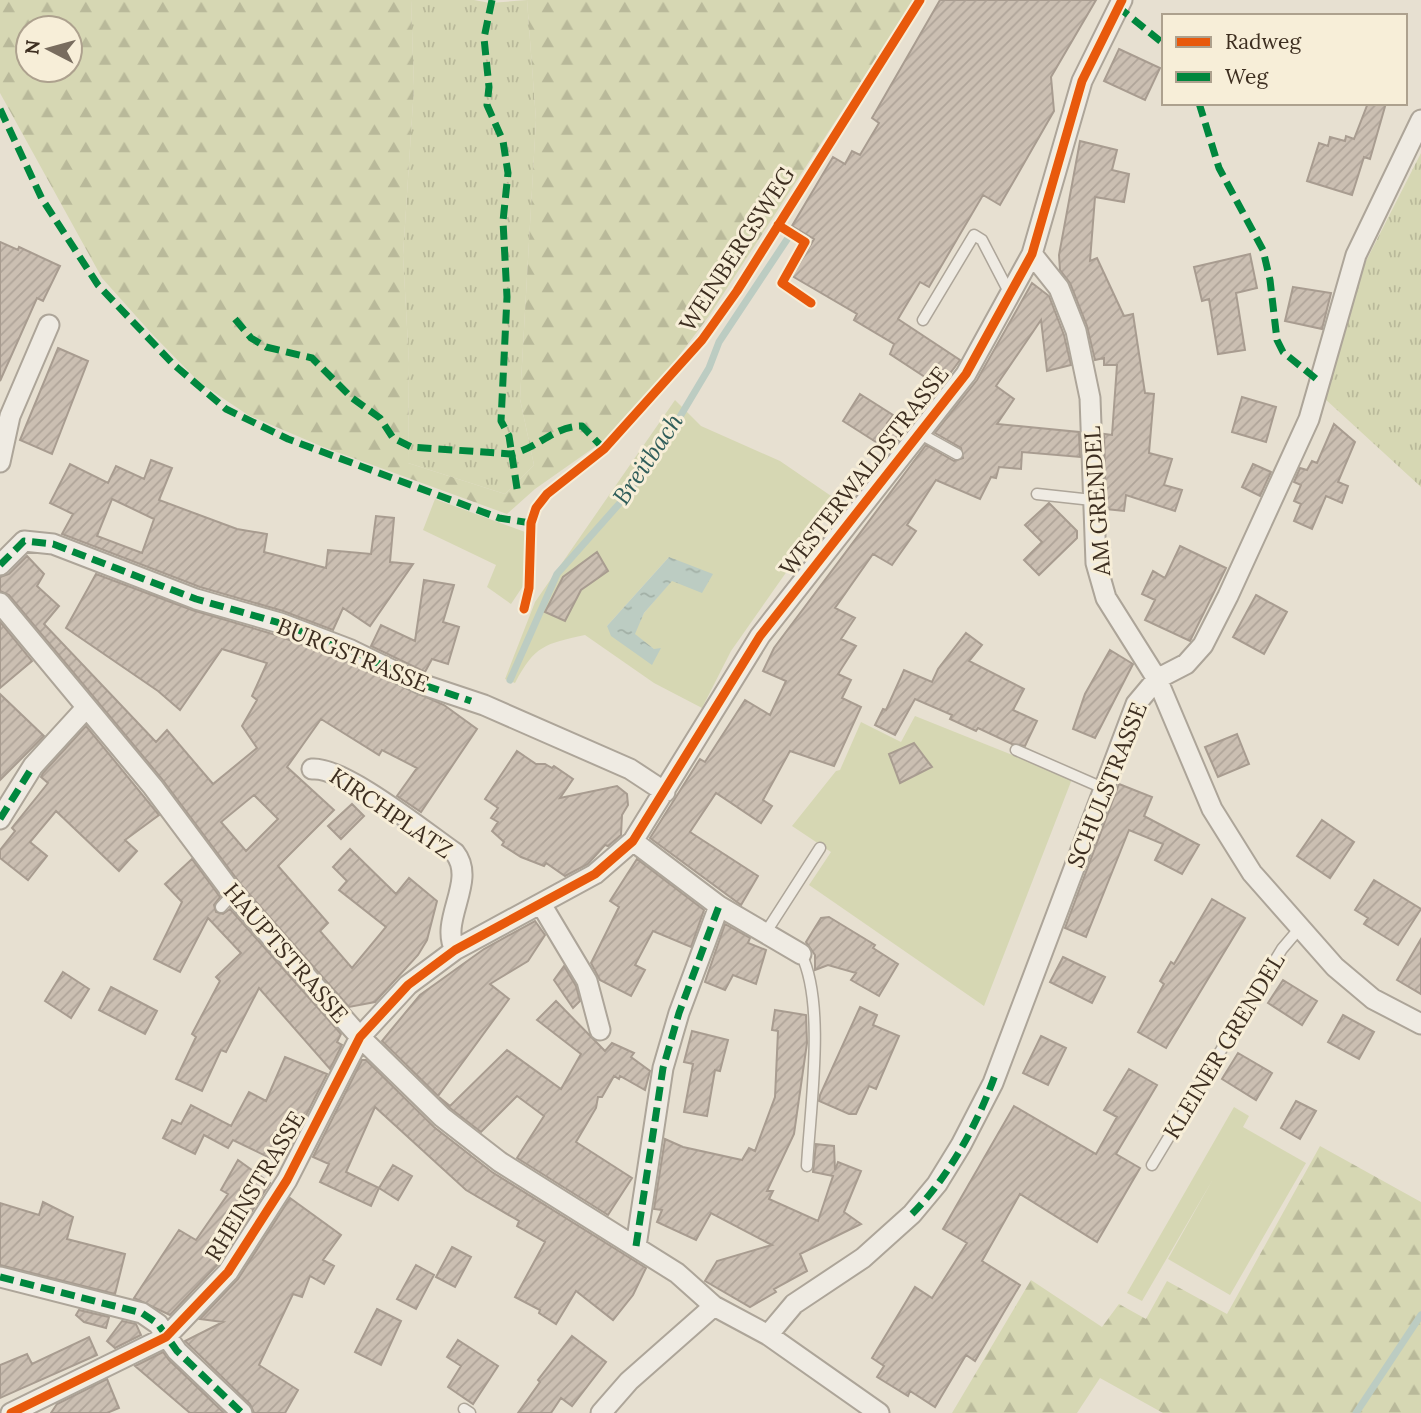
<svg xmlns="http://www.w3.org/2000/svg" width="1421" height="1413" viewBox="0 0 1421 1413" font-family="Lora,serif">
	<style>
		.grass { fill: url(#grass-tufts) }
		.forest { fill: url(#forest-firs); fill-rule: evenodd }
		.green { fill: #d6d7b3; fill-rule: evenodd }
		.water { fill: url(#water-ripples) }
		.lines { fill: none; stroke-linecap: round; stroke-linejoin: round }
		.stream { stroke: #bcccc2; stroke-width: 7 }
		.building { fill: url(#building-hatch); stroke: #a89c90; stroke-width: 2; fill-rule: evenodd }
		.service-casing { stroke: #ada599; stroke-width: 13 }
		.minor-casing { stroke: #ada599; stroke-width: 23 }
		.service { stroke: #efebe3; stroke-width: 10 }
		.minor { stroke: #efebe3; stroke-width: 19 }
		.quiet { stroke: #00873e; stroke-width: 7; stroke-dasharray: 14 7; stroke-linecap: butt }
		.cycleway-casing { stroke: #f7eed8; stroke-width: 13 }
		.cycleway { stroke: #e8590c; stroke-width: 9 }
		.labels { text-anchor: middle; stroke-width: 6; stroke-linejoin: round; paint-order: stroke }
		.street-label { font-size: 23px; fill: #3d2e20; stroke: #f7eed8 }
		.water-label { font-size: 24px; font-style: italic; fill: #2f5d5a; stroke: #f7eed8 }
	</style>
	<defs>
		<pattern id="grass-tufts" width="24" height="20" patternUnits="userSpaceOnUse" patternTransform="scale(1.75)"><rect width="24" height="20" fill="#d6d7b3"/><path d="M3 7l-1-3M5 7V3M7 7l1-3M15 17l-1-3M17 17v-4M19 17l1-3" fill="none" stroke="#b9b99a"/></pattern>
		<pattern id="forest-firs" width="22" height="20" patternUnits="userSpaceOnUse" patternTransform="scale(1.75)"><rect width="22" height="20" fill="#d6d7b3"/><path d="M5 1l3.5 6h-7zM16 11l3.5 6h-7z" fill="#b9b99a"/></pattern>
		<pattern id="water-ripples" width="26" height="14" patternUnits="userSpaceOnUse" patternTransform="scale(1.75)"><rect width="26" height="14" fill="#bcccc2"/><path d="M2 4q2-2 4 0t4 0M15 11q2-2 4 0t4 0" fill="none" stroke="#a2b0a6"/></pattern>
		<pattern id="building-hatch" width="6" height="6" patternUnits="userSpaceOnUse" patternTransform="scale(1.75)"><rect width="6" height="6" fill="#cbbfb2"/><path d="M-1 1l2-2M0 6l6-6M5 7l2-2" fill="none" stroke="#afa499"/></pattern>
	</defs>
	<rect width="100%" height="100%" fill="#e7e0d1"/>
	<path class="grass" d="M411,0H474L490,3L527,0L536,120L520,399L534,465L505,494L408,463L409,363L403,255L414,87Z
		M1421,153V487L1324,398L1364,265Z"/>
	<path class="forest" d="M0,0H411L414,87L403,255L409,363L408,463L505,494L534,465L520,399L536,120L527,0H914L709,316L663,377L609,437L535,489L507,514L323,447L248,415L200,383L152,334L102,278L0,93ZM70,28V70H28V28Z
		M1320,1146L1421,1202V1413H1163L1100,1378L1077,1413H952L1031,1280L1102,1327L1119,1304L1146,1319L1167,1281L1227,1314Z"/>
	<path class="green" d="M675,400L701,426L780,461L837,500L731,651L702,708L654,683L585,635C545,644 535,645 515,683L505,679L535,602ZM669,557L672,580L644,613L634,634L654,649L607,626Z
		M435,499L525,532L523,586L511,604L487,587L496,565L423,530Z
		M915,716L1072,779L984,1006L809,885L831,852L792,826L836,771L840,770L861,722L901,742Z
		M1234,1107L1249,1116L1243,1127L1306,1163L1230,1295L1168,1259L1213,1179L1142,1301L1127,1293Z"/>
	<path class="water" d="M669,557L713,574L702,593L672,581L644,613L635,634L654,649L661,648L652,665L611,636L607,626Z"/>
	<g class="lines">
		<path class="stream" d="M510,680L557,574L627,495L672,430L709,368L719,342L788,238
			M1356,1413L1421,1315"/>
	</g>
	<path class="building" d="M940,0H1096L1051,77L1054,111L1000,205L983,195L929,287L920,282L898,319L960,360L940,387L890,354L894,344L854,320L857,314L792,276L814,239L792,226L833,157L845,164L852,151L860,155L879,123L872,118Z
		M1119,49L1160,68L1145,100L1104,81Z
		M1368,103H1386L1370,159L1364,157L1352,195L1307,181L1319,143L1328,146L1330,137L1345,141L1346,136L1354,139Z
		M1080,141L1117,150L1112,170L1129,174L1124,202L1095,197L1090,261L1097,258L1124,316L1133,314L1145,393L1154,394L1149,453L1172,459L1164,485L1182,490L1175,511L1126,495L1124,511L1106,509L1104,434L1112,435L1117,365H1104V358L1095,360L1087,326L1070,283L1060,270L1059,255Z
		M0,242L18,250L19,247L60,266L43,301L37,298L0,381Z
		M1250,254L1257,288L1236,293L1245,350L1218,354L1209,299L1202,301L1194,267Z
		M1032,283L1049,296L1064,335L1071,365L1047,371L1041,320L996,386L1014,399L997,424L1079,432L1080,457L1022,452L1021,469L999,467L996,478L991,477L980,499L936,480L907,525L916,531L892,565L873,554L835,608L855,618L841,639L856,646L838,674L851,680L842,698L861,707L834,766L790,751L763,800L772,806L761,823L716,793L690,832L758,876L741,905L650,838L700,759L705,762L745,700L770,715L786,681L763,671L774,648L926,445L954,461L963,458L961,448L935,433L977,380Z
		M1293,287L1331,293L1322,329L1285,321Z
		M58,348L88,361L52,454L20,440Z
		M860,394L893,415L887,423L903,434L890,451L843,421Z
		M1242,397L1276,407L1266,442L1232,432Z
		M1334,424L1355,442L1338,482L1348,486L1342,503L1326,496L1312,529L1294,521L1301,504L1294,501L1301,485L1294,482L1300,468L1307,470L1312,461L1317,463Z
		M151,460L172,468L159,500L237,529L267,534L264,552L326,568L328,550L371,554L376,516L394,518L390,562L413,564L370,626L343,608L333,630L283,611L200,587L62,534L73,514L50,503L70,464L108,483L116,466L144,479ZM112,499L154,519L142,553L97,536Z
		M1253,464L1271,472L1260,496L1242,487Z
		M1049,503L1077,531V538L1039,575L1024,560L1042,542L1025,525Z
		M1180,546L1226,568L1190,641L1145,620L1155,600L1142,594L1153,571L1165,578Z
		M597,552L608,571L581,590L565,621L545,612L563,577Z
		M27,556L44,574L37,586L59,606L44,624L156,742L167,730L213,784L257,748L242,726L257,700L252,696L267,663L222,649L180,710L158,691L66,628L96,574L192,610L276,635L346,661L444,705L477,729L421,812L397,796L417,768L382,750L379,755L321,719L287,767L334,810L278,866L328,923L320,931L352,968L386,927L339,890L347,881L333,867L350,849L396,894L409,878L437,901L427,940L418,955L375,1002L349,1007L242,886L162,779L9,595L0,591V577L9,574ZM254,795L278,819L246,851L221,822Z
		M424,580L454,585L443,622L459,627L448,664L432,659L425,672L371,646L381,625L415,641Z
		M1256,595L1287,612L1264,654L1233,637Z
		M0,622L32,661L0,688Z
		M966,633L982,645L969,661L1024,689L1013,710L1037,721L1025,746L1012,744L978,728L976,731L950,719L952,715L915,699L895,735L875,725L883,709L886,710L904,670L932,682L938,669Z
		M1110,650L1133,664L1095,738L1073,729L1085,694Z
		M0,694L44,736L0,780Z
		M86,726L159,815L125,840L137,851L119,871L56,811L30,842L47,856L28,880L0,858V850L15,831L12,828L48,783L41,777L43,773Z
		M1237,734L1249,764L1218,777L1205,747Z
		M914,743L932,767L900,783L889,754Z
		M517,751L536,764H545L552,768L554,766L573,779L560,798L617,786L627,794L628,805L622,815L621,835L608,846L605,845L588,864L565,876L546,863L544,866L521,857L502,845L504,842L492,831L498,822L491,818L498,808L485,799Z
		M1119,784L1152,797L1144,816L1199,845L1182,874L1155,860L1163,844L1129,830L1086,937L1065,928Z
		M352,804L364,816L341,839L328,826Z
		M1322,820L1354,842L1330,878L1297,856Z
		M192,859L220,897L214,905L216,912L223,914L230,909L341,1034L337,1042L342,1045L330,1069L259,988L226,1052L221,1050L202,1091L176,1079L196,1037L192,1034L220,981L216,977L241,953L208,918L180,972L154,959L182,902L165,884Z
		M637,859L704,910L691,947L653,931L635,965L645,970L631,996L600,980L591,963L619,907L610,901Z
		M1374,880L1421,909L1398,945L1364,924L1368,918L1355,910Z
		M1212,899L1245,918L1166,1048L1138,1032L1164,984L1160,981L1171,962L1174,964Z
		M829,917L875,945L873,948L898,964L879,996L851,980L856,973L828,965L815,970V955L806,942L821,918Z
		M535,921L545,935L528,961L490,984L509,999L438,1096L382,1041L420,995L484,949Z
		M725,924L750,938L748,943L766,950L756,984L733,975L725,990L705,982Z
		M1421,939V994L1397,980Z
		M1063,957L1105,977L1092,1003L1050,982Z
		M564,966L576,986L580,1001L573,1008L554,980Z
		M63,972L89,989L71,1018L45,1001Z
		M1283,980L1317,1001L1302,1025L1268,1003Z
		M111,987L157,1011L145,1034L99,1010Z
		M556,1001L605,1051L612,1043L634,1053L631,1057L650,1071L645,1090L620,1076L619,1079L614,1076L602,1097H598L596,1108L576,1142L632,1178L608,1215L517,1158L544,1116L517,1096L481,1132L450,1108L439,1097L450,1106L507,1050L561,1089L581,1054L537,1020Z
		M860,1007L877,1015L873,1025L899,1036L876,1089L869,1086L856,1114H849L819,1101L820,1095Z
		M775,1010L806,1015L807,1043L794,1134L767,1191H773L769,1199L818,1221L833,1176L813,1172L816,1144L834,1146L835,1170L838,1162L861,1171L844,1212L861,1224L800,1254L807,1271L774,1289L776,1292L750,1307L705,1281L717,1261L772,1245L711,1213L696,1240L657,1222L662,1210L654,1209L665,1139L683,1147L742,1160L749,1148L755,1151L775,1097L778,1031L772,1030Z
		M1343,1015L1374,1032L1359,1059L1328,1042Z
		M692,1031L728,1040L720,1071L715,1070L707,1116L684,1112L693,1064L684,1062Z
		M1041,1036L1066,1048L1048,1085L1023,1073Z
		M1238,1053L1272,1073L1256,1100L1222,1079Z
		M285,1057L327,1074L290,1147L284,1144L276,1161L233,1140L228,1148L204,1135L195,1154L163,1138L172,1120L181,1124L191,1105L231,1126L249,1092L266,1101Z
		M362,1060H366L434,1127L492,1172L646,1268L633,1295L613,1320L576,1291L556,1324L539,1313L540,1310L515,1297L545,1242L517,1226L519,1221L466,1190L375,1107L346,1172L379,1188L371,1206L320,1182L329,1164L313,1157Z
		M1129,1069L1157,1085L1116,1154L1140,1168L1097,1242L1020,1194L982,1261L1020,1285L975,1361L966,1355L935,1407L910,1391L908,1396L877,1377L884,1366L872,1358L915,1287L932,1298L967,1243L943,1229L1014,1106L1096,1154L1117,1117L1104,1110Z
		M1296,1101L1316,1111L1300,1139L1281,1128Z
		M238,1160L270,1183L218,1264L170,1315L134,1298L179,1230L196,1240L228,1194L221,1190Z
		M393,1165L412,1176L398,1200L379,1188Z
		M290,1198L341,1235L323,1260L334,1266L324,1284L310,1276L302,1297L293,1294L259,1365L298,1390L285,1413H254L250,1404L185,1341L223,1322L200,1319L238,1279Z
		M43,1202L73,1217L67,1239L125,1254L115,1294L0,1265V1203L39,1215Z
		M452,1247L471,1257L455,1287L436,1277Z
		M416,1265L434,1275L416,1309L397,1299Z
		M377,1309L401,1321L381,1365L355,1352Z
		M79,1310L109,1317L106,1328L84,1322L76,1315Z
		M122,1321L136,1324L141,1335L115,1348L107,1341Z
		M572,1336L606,1362L572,1406L561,1398L551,1413H518L540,1382L538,1380Z
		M89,1337L97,1355L0,1398V1365L27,1354L32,1364Z
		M458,1340L498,1366L473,1404L448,1387L461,1366L447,1357Z
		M163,1352L169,1360L224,1413H190L135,1366Z
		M107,1379L119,1408L107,1413H51L57,1404Z"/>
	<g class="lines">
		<g class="service-casing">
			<path id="service" d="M923,320L974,235L982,240L1010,294
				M919,433L957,454
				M1037,494L1092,500
				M1016,750L1103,788
				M221,907L233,894
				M766,932L820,848
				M801,954C826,1004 810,1108 807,1166
				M1152,1165L1282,949L1299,929
				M464,1409L470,1413"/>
		</g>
		<g class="minor-casing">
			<path id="minor" d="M1032,254L1059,288L1076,331L1090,398L1096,563L1106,598L1157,679L1212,809L1252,873L1335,967L1373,999L1421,1024
				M0,462L10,416L49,325
				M0,565L24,541L53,544L196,599L280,623L351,650L421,684L484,705L630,769L665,792
				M0,603L153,787L233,894L360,1037L442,1117L500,1162L677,1273L714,1306L768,1335L879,1413
				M312,769C343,766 426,833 455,853C477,881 439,920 455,950
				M0,819L33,766L86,708
				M633,841L719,906L801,954
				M541,904L587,981L600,1030
				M636,1246L663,1068L679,1013L719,906
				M0,1277L142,1313L158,1324L177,1351L242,1413
				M768,1335L794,1304L863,1258L912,1214L937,1184L961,1145L993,1083L1136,704L1157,679L1186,664L1203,645L1228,596L1309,419L1356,255L1421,120
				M11,1413L166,1337L228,1272L287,1180L360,1037L408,985L455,950L595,874L633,841L760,636L966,374L1032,254L1082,81L1122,0
				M601,1413L629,1381L714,1306"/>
		</g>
		<use href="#service" class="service"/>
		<use href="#minor" class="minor"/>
		<path class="quiet" d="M492,0L484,38L489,87L487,105L503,141L508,173L503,221L507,297L501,421L509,436L518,495
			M1117,6L1164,44
			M1199,103L1219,168L1263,250L1270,280L1277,340L1283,352L1320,382
			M0,109L42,199L98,285L173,364L226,409L288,439L379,473L499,518L531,523
			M235,319L251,338L266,347L312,358L352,398L380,418L393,438L411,447L511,454C537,449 554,426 582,426L604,449
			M0,565L24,541L53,544L196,599L280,623L351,650L421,684L471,701
			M0,819L33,766
			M912,1214C949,1177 978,1123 995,1075
			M636,1246L663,1068L679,1013L719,906
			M0,1277L142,1313L158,1324L177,1351L242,1413"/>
		<g class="cycleway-casing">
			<path id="cycleway" d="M778,225L805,242L782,283L811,303
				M524,609L529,588L531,523L536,508L547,494L604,449L702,340L737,291L920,0
				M11,1413L166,1337L228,1272L287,1180L360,1037L408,985L455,950L595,874L633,841L760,636L966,374L1032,254L1082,81L1122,0"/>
		</g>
		<use href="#cycleway" class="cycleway"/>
	</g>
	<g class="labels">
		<g class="street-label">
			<text transform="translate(737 249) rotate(-57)" y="8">WEINBERGSWEG</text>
			<text transform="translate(864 471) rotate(-52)" y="8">WESTERWALDSTRASSE</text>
			<text transform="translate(1097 501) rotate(-94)" y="8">AM GRENDEL</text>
			<text transform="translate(353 655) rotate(22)" y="8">BURGSTRASSE</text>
			<text transform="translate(1107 785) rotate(-68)" y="8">SCHULSTRASSE</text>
			<text transform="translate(391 813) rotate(34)" y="8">KIRCHPLATZ</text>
			<text transform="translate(286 953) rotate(49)" y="8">HAUPTSTRASSE</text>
			<text transform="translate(1224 1046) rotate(-59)" y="8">KLEINER GRENDEL</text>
			<text transform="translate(255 1186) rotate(-59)" y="8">RHEINSTRASSE</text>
		</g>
		<g class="water-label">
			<text transform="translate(648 459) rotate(-56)" y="8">Breitbach</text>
		</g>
	</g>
	<rect x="1162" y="14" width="245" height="91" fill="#f7eed8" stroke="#ada18e" stroke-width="2"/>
	<rect x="1176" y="37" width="35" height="10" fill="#e8590c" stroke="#ada18e" stroke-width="2"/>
	<text x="1225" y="49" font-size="21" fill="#3d2e20">Radweg</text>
	<rect x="1176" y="72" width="35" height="10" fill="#00873e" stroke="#ada18e" stroke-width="2"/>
	<text x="1225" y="84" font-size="21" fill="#3d2e20">Weg</text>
	<g transform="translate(49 49) rotate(276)"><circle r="33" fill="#f7eed8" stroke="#ada18e" stroke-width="2"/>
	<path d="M0-5L12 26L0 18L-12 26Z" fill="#786c5e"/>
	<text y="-10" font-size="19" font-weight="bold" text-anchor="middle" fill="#3d2e20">N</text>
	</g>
</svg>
